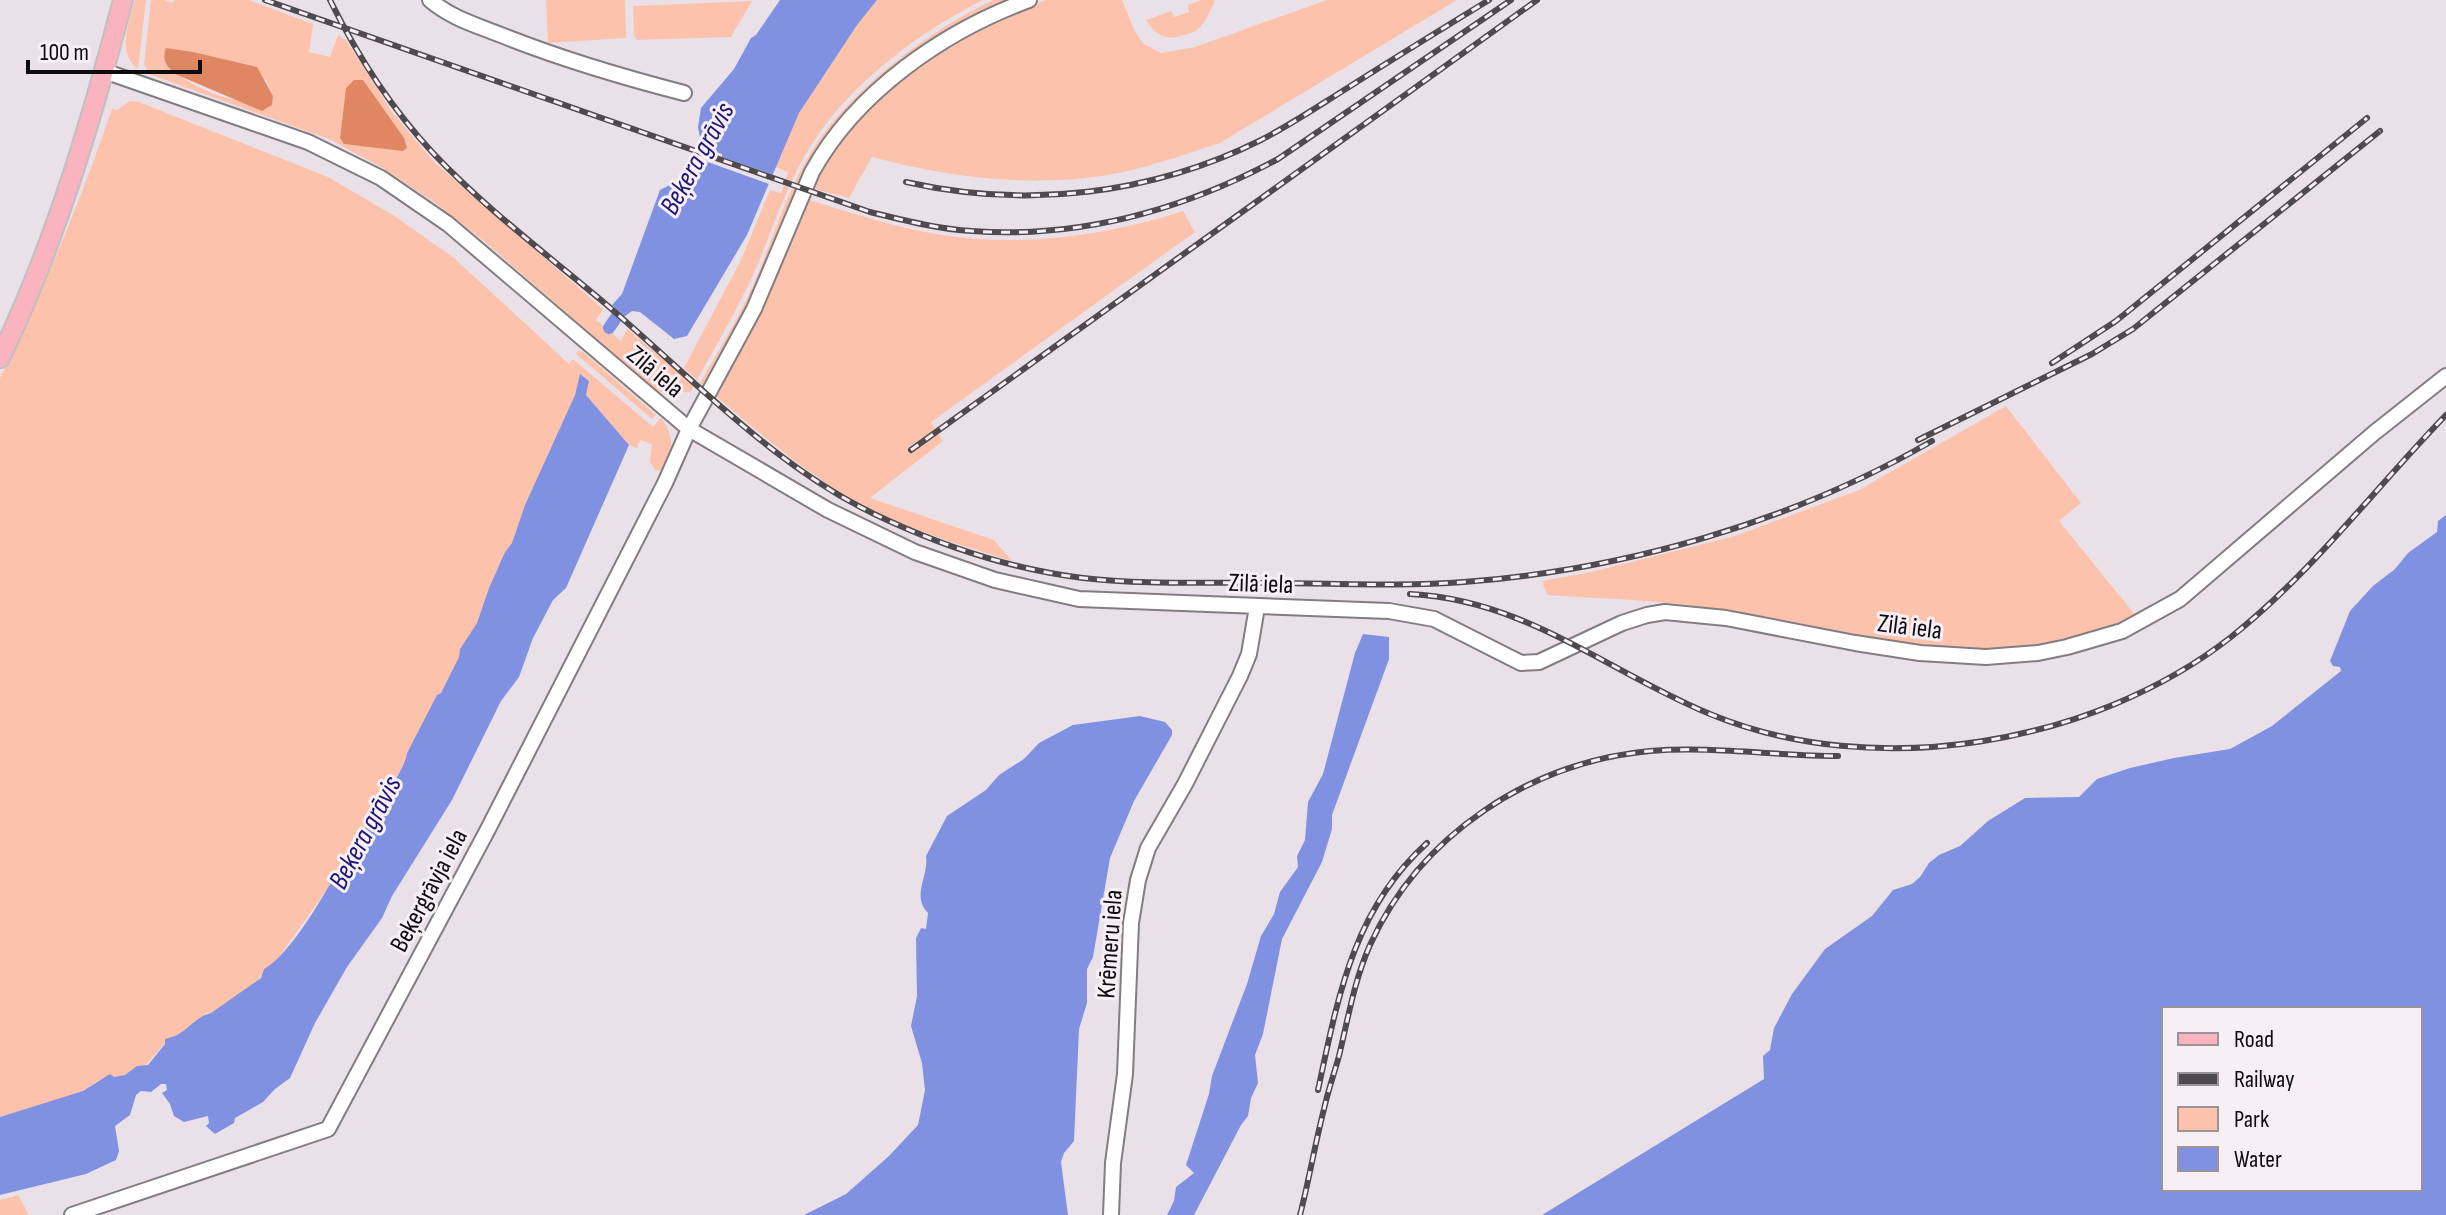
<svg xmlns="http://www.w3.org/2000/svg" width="2446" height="1215" viewBox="0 0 2446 1215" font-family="'Sofia Sans Condensed',sans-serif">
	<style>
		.green { fill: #fdc2ac; fill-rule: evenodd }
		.forest { fill: #df8662 }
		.water { fill: #8091e1; fill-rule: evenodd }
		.pier { fill: #e9e1e7 }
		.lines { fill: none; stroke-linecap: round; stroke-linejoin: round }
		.canal { stroke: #8091e1; stroke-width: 12 }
		.minor-casing { stroke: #837c81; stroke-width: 18 }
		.major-casing { stroke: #c0c0c0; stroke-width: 22 }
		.minor { stroke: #fff; stroke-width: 14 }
		.major { stroke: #f9b4c0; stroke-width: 18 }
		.rail-casing { stroke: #4e4a4d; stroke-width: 6 }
		.rail { stroke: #f7eff4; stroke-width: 3; stroke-dasharray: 9; stroke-linecap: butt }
		.labels { text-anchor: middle; stroke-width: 6; stroke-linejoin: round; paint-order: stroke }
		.street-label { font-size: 26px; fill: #0d0b0d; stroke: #f7eff4 }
		.water-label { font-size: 28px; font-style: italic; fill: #1b1673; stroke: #f7eff4 }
	</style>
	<rect width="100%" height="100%" fill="#e9e1e7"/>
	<path class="green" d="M135,0H146L138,69C116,51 129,24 135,0Z
		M151,0H165L172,3L174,0H249L313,24L309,52L330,57L338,35L346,40L392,112L434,162L603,309L596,320L621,341L627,329L694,385L691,392H674L671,397L653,388L485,242L434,202L381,167L329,139L146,73L147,69L144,65ZM166,49L214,57L266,80L273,96L271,105C235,104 191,90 165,63ZM363,81L381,109L379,147L340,138L346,88Z
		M546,0H625L626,38L548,43Z
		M877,0H983C920,31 850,84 812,144C788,181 774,225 757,266C740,305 718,342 697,380L684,368L740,262L770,190L781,193L788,172L775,167L799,113L857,25Z
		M993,0H1008L976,14L922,49L858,100L827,135L803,176L733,338L705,387L700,383C719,350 740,316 755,281C774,236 788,187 815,146C853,88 930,30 993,0Z
		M1046,0H1122L1135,32L1144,44L1161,53L1195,47L1327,0H1457L1220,143C1182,155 1142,170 1102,176C1024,187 947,177 872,157L849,198L811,188C855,94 953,33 1046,0Z
		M1202,0H1214V3C1210,11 1206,20 1201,26C1196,32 1191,33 1184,35C1166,41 1156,36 1146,20L1171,11L1174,17L1189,12L1188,5Z
		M752,1L731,37L637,40L634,35L633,6Z
		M130,101L139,102L328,177L393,215L454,258L569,364L573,359L653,427L661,418C675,436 673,449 664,469L656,471L650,462L652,444L640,440L637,448L629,445L586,395L589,381L580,374L575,395L525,505L512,543L505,552L489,588L477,623L460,649L459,657L441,693L437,696L407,753L406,761L362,833L360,842L275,963L264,969C258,989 227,1002 211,1013H206L182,1034L165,1043L144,1067L125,1075L97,1081L83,1091L55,1102L0,1117V378C44,290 80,202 112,109L117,110Z
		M806,199C839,209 873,220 906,228C996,250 1095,240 1183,211L1195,232L931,422L943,441L870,498L994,540L1012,561C971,548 928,536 889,518C824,489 771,443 717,397Z
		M578,351L583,352L656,415L652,419L576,354Z
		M2006,406L2081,503L2059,521L2136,616C2008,680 1856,632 1723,610C1665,600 1606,599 1547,595L1542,581L1591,572L1735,536L1859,490Z
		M18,1195L29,1215H0V1200Z"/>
	<path class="forest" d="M166,48L193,52L257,67L273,96L272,105L262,111L175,74C166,65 162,61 166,48Z
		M354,80H363L404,138L407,148L403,151L344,144L340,138L346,88Z"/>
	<path class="water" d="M780,0H877L857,25L799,113L747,235L687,336L674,339L640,312L632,311L625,316L612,305L622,294L660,190L683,178L699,157L701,143L698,127L701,108L734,69L751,38L756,35Z
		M580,374L589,381L586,395L629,445L566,588L553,600L533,638L519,677L501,701L452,800L392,896L382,918L347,967L315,1023L290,1078L275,1089L263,1102L235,1118L234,1123L215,1134L206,1126L209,1123L208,1116L184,1122L174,1116L170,1104L162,1093L167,1090L166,1084H161L151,1092L141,1091L136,1095L130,1115L115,1126L119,1151L116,1160L86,1174L0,1195V1117L83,1091L110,1074L114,1077L125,1075L137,1066L148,1065L165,1044V1039C187,1035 193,1017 211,1013L261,978L264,969C295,952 333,878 352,846L360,842C367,815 405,774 407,753L437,695L441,693L459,657L460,649L477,623L489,588L505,552L512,543L525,505L575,395Z
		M2446,515V1215H1542L1764,1079L1763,1056L1770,1050L1774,1028L1792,994L1825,949L1872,916L1893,890L1912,884L1920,877L1929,863L1939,855L1960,846L1988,821L2025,798L2079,797L2097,779L2130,768L2174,758L2230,749L2272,726L2341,671L2340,667L2333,666L2330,661L2350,611L2373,586L2395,569L2408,553L2437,532L2438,521ZM2164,1009H2420V1189H2164Z
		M1363,634L1389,637V659L1332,815V829L1322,862L1282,939L1263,1034L1255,1055L1258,1083L1251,1098L1248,1116L1241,1125L1194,1215H1167L1174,1201L1176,1187L1194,1173L1186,1165L1209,1094L1212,1076L1247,984L1261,936L1274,914L1280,892L1298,867L1297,856L1305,840L1308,802L1323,774L1355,653Z
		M1140,716L1165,722L1172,730V735L1134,801L1110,858L1093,957L1087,969V1003L1079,1029L1074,1141L1064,1153L1061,1162L1068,1215H804L846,1194L889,1156L918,1125L925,1090L922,1063L911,1026L917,996L916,938L921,928L926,929L928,913C911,896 929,876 926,856L947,816L986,790L999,775L1024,759L1039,743L1073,725Z"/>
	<path class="pier" d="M697,148L714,154L716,152L722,154V157L776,176L772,185L694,157Z"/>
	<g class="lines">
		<path class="canal" d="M609,328L620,312L630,304"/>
		<g class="minor-casing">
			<path id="minor" d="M430,0C451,18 476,25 501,35C561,59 622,77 684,93
				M104,71L308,142L381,178L448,224L689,429L828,510L915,552L995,580L1079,599L1389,611L1434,619L1521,663L1539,662L1622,623L1647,615L1665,612L1726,618L1855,643L1920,653L1986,657L2038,653L2067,647L2122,631L2180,599L2374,433L2446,376
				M72,1215L328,1129L487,831L665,483L689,429L754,309L812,172C856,92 944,31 1029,0
				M1111,1215L1113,1163L1125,1074L1131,923L1138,880L1148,848L1185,784L1240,676L1249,654L1257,607"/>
		</g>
		<g class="major-casing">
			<path id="major" d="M0,358C55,244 91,122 123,0"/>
		</g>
		<use href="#minor" class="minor"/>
		<use href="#major" class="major"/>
		<g class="rail-casing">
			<path id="rail" d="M265,0L870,212C903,220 937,229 972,231C1081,239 1183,210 1278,159L1511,0
				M330,0C357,55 391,108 433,153C484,207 545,253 601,300C692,377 777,471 887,520C948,548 1017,570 1083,578C1144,585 1207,582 1269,583C1333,583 1399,587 1464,582C1625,570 1792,522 1932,441
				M906,182C1026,209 1151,195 1261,140C1292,124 1320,105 1349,87C1396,57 1442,29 1489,0
				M2052,363L2116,321L2367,118
				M1918,440L2092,354L2133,329L2380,131
				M911,450L1537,0
				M1410,594C1527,600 1606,671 1710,714C1874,782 2093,745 2231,637C2312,573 2375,488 2446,415
				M1318,1090C1338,997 1353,910 1427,843
				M1300,1215C1309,1180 1315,1144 1324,1109C1328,1091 1334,1074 1339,1056C1348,1019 1354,981 1370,945C1420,835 1530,762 1650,751C1713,746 1775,756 1838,756"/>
		</g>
		<use href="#rail" class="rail"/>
	</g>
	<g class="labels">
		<g class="street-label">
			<text transform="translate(656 371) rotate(40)" y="9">Zilā iela</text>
			<text transform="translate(1261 583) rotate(2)" y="9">Zilā iela</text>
			<text transform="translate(1910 626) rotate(7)" y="9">Zilā iela</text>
			<text transform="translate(428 890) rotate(-62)" y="9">Beķergrāvja iela</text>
			<text transform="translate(1109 944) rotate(-86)" y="9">Krēmeru iela</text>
		</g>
		<g class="water-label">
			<text transform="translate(696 158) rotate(-61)" y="10">Beķera grāvis</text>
			<text transform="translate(364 832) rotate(-62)" y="10">Beķera grāvis</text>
		</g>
	</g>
	<rect x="2162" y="1007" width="260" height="184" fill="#f7eff4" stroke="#999498" stroke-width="2"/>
	<rect x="2178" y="1033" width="40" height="12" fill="#f9b4c0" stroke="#999498" stroke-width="2"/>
	<text x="2234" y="1047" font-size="24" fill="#0d0b0d">Road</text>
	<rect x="2178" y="1073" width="40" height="12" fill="#4e4a4d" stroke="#999498" stroke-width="2"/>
	<text x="2234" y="1087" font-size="24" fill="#0d0b0d">Railway</text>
	<rect x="2178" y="1107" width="40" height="24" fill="#fdc2ac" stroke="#999498" stroke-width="2"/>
	<text x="2234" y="1127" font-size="24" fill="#0d0b0d">Park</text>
	<rect x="2178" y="1147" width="40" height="24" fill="#8091e1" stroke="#999498" stroke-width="2"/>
	<text x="2234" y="1167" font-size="24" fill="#0d0b0d">Water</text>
	<path d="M28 60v12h172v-12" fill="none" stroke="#0d0b0d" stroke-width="4"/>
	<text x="40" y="60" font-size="24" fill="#0d0b0d" stroke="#f7eff4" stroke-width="6" paint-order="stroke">100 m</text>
</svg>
